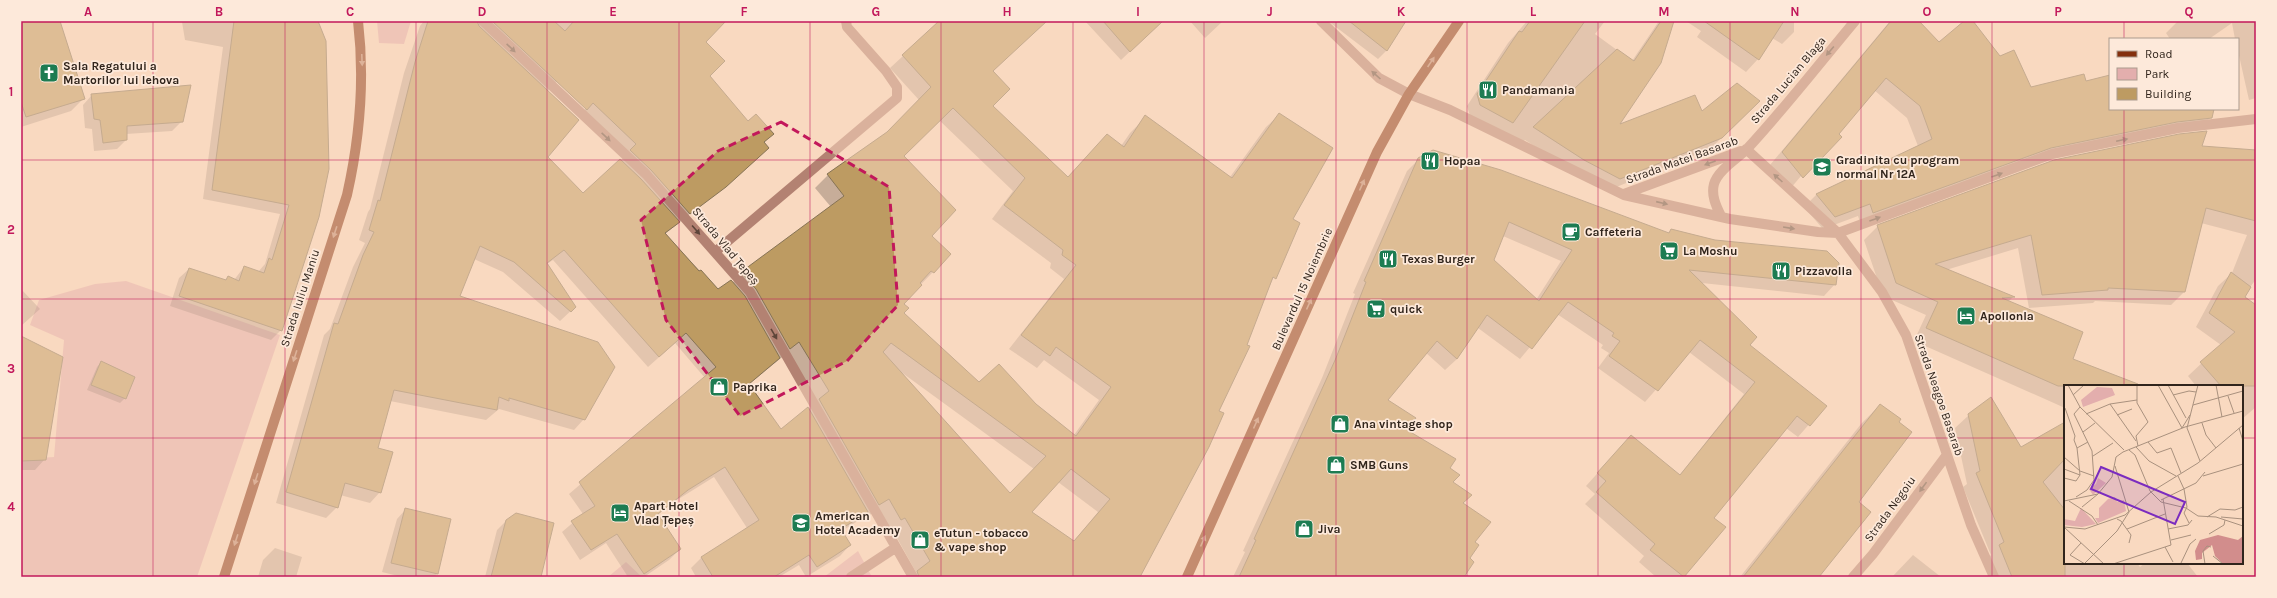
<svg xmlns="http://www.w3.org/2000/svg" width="2277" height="598" viewBox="0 0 2277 598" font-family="Karla,sans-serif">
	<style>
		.green { fill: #e3aead }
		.shadow { fill: #0003; fill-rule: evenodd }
		.building { fill: #bd9b62; stroke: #867355; fill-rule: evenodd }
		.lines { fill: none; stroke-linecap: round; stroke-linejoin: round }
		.minor { stroke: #b38272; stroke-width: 10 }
		.major { stroke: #84300e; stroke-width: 10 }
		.oneway { fill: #5e463a }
		.oneway2 { fill: #ba836a }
		.marked { fill: none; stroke: #c2185b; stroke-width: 3; stroke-dasharray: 8 5; stroke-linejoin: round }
		.grid { fill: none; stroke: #c2185b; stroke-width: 1; stroke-opacity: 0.55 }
		.labels { text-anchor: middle; stroke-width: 3.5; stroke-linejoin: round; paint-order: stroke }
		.poi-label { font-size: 12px; font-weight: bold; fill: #31251c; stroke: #fde9da; text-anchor: start }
		.street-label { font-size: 12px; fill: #31251c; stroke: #fde9da }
		.inset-road { fill: none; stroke: #a9917e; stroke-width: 1 }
		.view { fill: #7b2cbf; fill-opacity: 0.15; stroke: #7b2cbf; stroke-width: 2 }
		.inset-edge { fill: none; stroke: #31251c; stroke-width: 2 }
		.neatline { fill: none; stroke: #c2185b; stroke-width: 1.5 }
		.grid-label { font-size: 13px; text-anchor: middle; font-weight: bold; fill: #c2185b }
	</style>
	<rect width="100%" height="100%" fill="#f9d9c0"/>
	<path class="green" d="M377,21H411L404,44L379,43Z
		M126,281L280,335L197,577H21V459L54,457L64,340L30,325L39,300L95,284Z
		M858,551L872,577H824Z
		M626,562L642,577H608Z"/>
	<path class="shadow" d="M21,21H59L84,98L71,111L21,127Z
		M317,21L281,330L271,340L170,306L179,278L189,269L224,281L228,278L234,280L244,267L258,272L265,264L280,214L203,199L223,47L185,40L182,22Z
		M424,21H616L547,92L546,157L583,194L625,156L580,114L681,21H724L705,42L708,76L748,123L772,134L764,143L756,160L665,234L718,290L732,283L742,273L831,207L815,188L828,175L886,134L919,100L890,68L941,21H1038L992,72L991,106L1067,178L1107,135L1121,146L1130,133L1143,120L1230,177L1266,127L1279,115L1292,219L1298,223L1139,577H914L917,574L892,529L888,532L876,511L866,517L865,514L856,522L842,531L850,545L840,556L806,577L799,565L779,577H696L691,568L701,558L747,528L714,477L677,500L657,515L680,549L669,560L644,577H628L606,543L580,560L562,532L583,514L569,494L705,378L675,343L648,367L553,260L547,264L575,307L560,321L503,272L474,259L459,296L584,419L574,430L499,409L486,420L390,401L376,448L380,492L370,503L340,495L337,507L326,518L276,503L324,335L330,329L353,267L365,243L359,240L368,212L370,209L404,73L420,26ZM939,120L1013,191L992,219L1051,263L1050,268L1064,279L1009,349L1037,368L1044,360L1099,400L1074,435L1036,404L979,383L903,313L902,304L933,272L930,236L903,156ZM786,354L816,403L781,431L748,385ZM900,372H901L1034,469L1010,495ZM1058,482L1098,512L1073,542L1031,512Z
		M1085,21H1162L1121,60Z
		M1190,21H1223L1205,38Z
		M1328,21H1405L1387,50L1378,59Z
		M1527,21H1605L1595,34L1632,61L1659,21H1673L1617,126L1748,112L1710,149L1609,190L1573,171L1525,140L1521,144L1470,116L1467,106L1508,43Z
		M1686,21H1794V32L1782,44L1772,38L1758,59L1746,72L1697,37L1701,31Z
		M1890,21H1917L1939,43L1965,21H1972L2000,57L2030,88L2085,82L2110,76V109H2209L2211,117L2198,130L2164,134L2038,160L1861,225L1858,216L1823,229L1804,207L1816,195L1918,146L1907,118L1874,90L1790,189L1770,165Z
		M2178,21H2256V98L2249,100L2238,51V39H2235L2232,23L2209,39H2170L2166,33Z
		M92,95L182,121L172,131L126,134V140L117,149L94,151L92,129L85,128L83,105Z
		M2201,147L2256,151V279L2243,297L2256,307V407L2242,419V386H2196L2188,376L2221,345L2196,327L2218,286L2232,273L2247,235L2201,223L2184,292L2171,305L2095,301L2093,303L2029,308L2018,248L1946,270L2013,297L2009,301L2071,359L2132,386H2065V408L1914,341L1926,315L1883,296L1864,240L1878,226Z
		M1419,159L1667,234L1671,230L1835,284L1824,296L1702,283L1749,345L1825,406L1798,437L1786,428L1713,518L1724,527L1683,577H1656L1639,562L1644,556L1585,504L1595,494L1586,486L1631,436L1679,476L1744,394L1689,352L1645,402L1598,368L1609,353L1601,348L1603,345L1557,314L1520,359L1478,328L1457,359L1445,370L1425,352L1386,400L1405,430L1448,468L1474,542L1457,577H1233L1245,552L1243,551L1322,378L1355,294L1353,293L1407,171ZM1503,236L1561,261L1536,300L1493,261Z
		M21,289L40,309L21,326Z
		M21,337L45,459L35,470H21Z
		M101,362L125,398L120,403L87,390L97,367Z
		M1880,405L1857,502L1817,577H1740L1861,424Z
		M1969,415L2020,449L2065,423V563H2137L2140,567L2145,563H2187L2198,577H1994L1987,559L1991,555L1963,487L1967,484L1955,428Z
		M406,509L450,520L437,574L434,577H402L382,572L397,519Z
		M506,521L540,577H485L497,530Z
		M275,548L302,557L296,577H258L263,560Z
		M1913,555L1941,577H1892Z"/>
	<path class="building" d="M21,21H60L85,99L26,117L21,102Z
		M234,21H318L326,41L329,169L319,217L282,331L179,296L189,268L226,280L228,276L239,281L244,266L264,273L269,258L272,260L289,205L212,190Z
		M428,21H477L479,26L579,120L548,157L583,193L620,159L641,179L680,222L665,233L699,271L701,270L718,289L731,280L745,296L780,358L749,384L781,429L808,407L868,512L841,529L851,545L817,567L809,555L774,577H713L701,557L759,520L725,467L688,490L658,514L681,549L644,574L617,534L591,550L571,521L595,506L579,482L716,367L686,333L659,357L564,250L547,263L576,307L571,312L514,262L480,246L460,296L598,342L615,367L585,420L509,398V401L499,397L497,410L394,390L378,448L393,452L381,493L345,483L338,508L286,492L334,323L338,324L363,255L374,232L369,230L378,200L380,201L415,62Z
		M492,21H554L565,31L574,21H726L706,42L725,61L710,76L748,121L756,114L774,134L764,142L769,148L726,187L690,214L651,170L630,150L636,144L593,103L587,110Z
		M939,21H1047L993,71L1010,89L993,106L1068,177L1107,134L1124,147L1145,115L1232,178L1279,113L1333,148L1293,219L1300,223L1276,279L1273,277L1247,345L1250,346L1219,411L1224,413L1209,447L1140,577H919L917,571L930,561L905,518L901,520L889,499L879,505L819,399L829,391L799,342L790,349L756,289L741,272L844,196L827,174L887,132L931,87L902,55ZM953,108L1025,178L1004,205L1063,250L1062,255L1076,265L1021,335L1050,356L1056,347L1111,387L1076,436L1036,404L999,364L979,382L904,313L909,308L904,304L922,285L920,283L931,271L934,273L951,254L932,236L956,210L904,156ZM891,343L1046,456L1010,493L883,352ZM1071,469L1110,499L1074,541L1032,512Z
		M1103,21H1163L1130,52Z
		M1349,21H1406L1387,51Z
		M1530,21H1585L1513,123L1480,105L1477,94L1519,31L1522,32Z
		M1661,21H1674L1661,63L1620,124L1695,95L1702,111L1737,83L1760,101L1722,138L1620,179L1584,160L1533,127L1617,49L1634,61Z
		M1704,21H1784L1759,60Z
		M1891,21H1919L1939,42L1964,21H1973L2000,56L2014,50L2031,87L2084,74L2086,81L2110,75V109H2214L2212,118L2177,122L2051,148L1873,213L1870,204L1835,217L1816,194L1932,139L1920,106L1886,78L1839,134L1842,137L1803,178L1782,152Z
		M191,85L183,122L127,126V140L103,143L100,120L94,119L91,94Z
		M2207,131L2202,146L2256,150V221L2206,208L2185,292L2108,288V290L2042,295L2031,235L1935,264L2015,297L2002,298L2083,332L2073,359L2138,384V386H2058L1926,328L1938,302L1896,283L1877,225L2054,160L2179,134Z
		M1433,150L1501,170L1669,233L1671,229L1715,240L1827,251L1839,263L1836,285L1689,270L1757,337L1750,345L1827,406L1810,426L1797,416L1714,518L1726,527L1684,577L1650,550L1655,544L1596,492L1606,481L1597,473L1631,435L1680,475L1755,382L1700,340L1658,391L1609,356L1620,341L1612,336L1614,333L1568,302L1532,349L1487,315L1457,359L1437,341L1388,400L1416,418L1407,430L1456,459L1450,468L1460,475L1453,482L1472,495L1463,503L1491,522L1475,542L1479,545L1470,558L1474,562L1464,577H1239L1256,540L1254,539L1336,358L1366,282L1364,281L1418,158ZM1509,222L1572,250L1539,301L1494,260Z
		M2231,272L2251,287L2245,297L2256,305V386H2221L2200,362L2235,332L2209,313Z
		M21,336L63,357L46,460L21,461Z
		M101,361L135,377L126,399L91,385Z
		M1991,397L2021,447L2065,422V459L2043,482L2065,510V577H2012L1999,545L2004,542L1976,473L1980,471L1968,414Z
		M1880,404L1901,419L1899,422L1912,432L1859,502L1871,512L1819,577H1743Z
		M405,508L451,519L438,574L391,563Z
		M516,513L554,523L541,577H491L506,520Z"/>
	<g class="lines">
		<path class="minor" d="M483,21L646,174L750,292L913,577
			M1321,21L1379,78L1409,94L1450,110L1624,195L1730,219L1818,232L1838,233L2052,154L2178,128L2256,119
			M1746,149L1838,233L1882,292L1906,335L1971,525L1994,577
			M1624,194L1741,151
			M1721,216C1716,206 1711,195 1714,184C1718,170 1737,159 1747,149C1785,108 1819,64 1855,21
			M715,252L897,98V87L886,71L847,27L846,21
			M851,577L895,548
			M1853,577L1873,554L1946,456"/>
		<path class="major" d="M224,577L347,195C360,137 365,80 358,21
			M1187,577L1377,152L1409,94L1459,21"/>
	</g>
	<defs><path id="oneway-solid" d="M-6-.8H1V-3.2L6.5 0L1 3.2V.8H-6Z"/></defs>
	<g class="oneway">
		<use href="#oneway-solid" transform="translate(511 48) rotate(43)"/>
		<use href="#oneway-solid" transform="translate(1830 51) rotate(130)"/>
		<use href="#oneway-solid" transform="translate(1376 75) rotate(-138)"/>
		<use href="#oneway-solid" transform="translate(606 137) rotate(43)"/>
		<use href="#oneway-solid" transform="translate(2122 140) rotate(-12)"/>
		<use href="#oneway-solid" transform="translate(1710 163) rotate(160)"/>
		<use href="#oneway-solid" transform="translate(1997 175) rotate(-20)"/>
		<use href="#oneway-solid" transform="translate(1778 178) rotate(-138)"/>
		<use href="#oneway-solid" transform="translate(1662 203) rotate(13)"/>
		<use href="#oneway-solid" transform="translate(1875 219) rotate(-20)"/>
		<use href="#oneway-solid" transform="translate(1789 228) rotate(9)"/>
		<use href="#oneway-solid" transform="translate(696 230) rotate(49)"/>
		<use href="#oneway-solid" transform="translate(774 334) rotate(60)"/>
		<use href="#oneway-solid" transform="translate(1923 487) rotate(126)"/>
	</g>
	<g class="oneway2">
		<use href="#oneway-solid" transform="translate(362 60) rotate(88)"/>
		<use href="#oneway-solid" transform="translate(1431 62) rotate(-56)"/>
		<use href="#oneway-solid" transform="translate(1362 185) rotate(-66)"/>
		<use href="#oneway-solid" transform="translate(335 232) rotate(108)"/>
		<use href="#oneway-solid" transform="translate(1309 304) rotate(-66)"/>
		<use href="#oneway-solid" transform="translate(295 356) rotate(108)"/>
		<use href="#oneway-solid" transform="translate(1256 423) rotate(-66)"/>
		<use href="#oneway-solid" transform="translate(256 479) rotate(108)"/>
		<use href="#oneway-solid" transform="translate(236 540) rotate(108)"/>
		<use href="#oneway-solid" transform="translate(1203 541) rotate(-66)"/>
	</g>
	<path d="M0 0H2277V598H0ZM781,122L889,187L898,305L847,361L740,416L666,320L641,220L718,151Z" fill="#f9d9c0" fill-opacity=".55" fill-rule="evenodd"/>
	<path class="marked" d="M781,122L889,187L898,305L847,361L740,416L666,320L641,220L718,151Z"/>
	<path class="grid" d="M153,21V577M285,21V577M416,21V577M547,21V577M679,21V577M810,21V577M941,21V577M1073,21V577M1204,21V577M1336,21V577M1467,21V577M1598,21V577M1730,21V577M1861,21V577M1992,21V577M2124,21V39M2124,109V386M21,160H2256M21,299H2256M21,438H2065M2242,438H2256M2124,563V577"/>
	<defs>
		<g id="church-square" transform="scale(1)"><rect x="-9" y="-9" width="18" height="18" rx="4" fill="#1d7c52" stroke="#fde9da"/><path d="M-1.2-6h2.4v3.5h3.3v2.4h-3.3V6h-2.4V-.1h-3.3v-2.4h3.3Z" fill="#fff"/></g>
		<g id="restaurant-square" transform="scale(1)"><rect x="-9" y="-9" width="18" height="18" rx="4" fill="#1d7c52" stroke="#fde9da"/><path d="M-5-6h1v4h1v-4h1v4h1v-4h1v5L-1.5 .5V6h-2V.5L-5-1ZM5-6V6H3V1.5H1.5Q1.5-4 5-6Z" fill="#fff"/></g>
		<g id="school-square" transform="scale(1)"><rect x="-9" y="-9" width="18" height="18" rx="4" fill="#1d7c52" stroke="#fde9da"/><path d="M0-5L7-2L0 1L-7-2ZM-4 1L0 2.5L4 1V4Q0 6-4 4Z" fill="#fff"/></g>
		<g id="cafe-square" transform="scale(1)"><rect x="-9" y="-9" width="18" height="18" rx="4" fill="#1d7c52" stroke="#fde9da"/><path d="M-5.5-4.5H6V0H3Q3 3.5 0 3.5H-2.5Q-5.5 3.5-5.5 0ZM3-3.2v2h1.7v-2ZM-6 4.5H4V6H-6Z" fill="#fff"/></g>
		<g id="supermarket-square" transform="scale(1)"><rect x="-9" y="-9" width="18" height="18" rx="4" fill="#1d7c52" stroke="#fde9da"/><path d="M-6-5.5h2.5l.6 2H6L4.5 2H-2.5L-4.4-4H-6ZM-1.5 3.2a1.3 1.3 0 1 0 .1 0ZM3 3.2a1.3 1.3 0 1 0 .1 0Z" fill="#fff"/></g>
		<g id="hotel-square" transform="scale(1)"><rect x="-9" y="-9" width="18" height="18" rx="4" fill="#1d7c52" stroke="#fde9da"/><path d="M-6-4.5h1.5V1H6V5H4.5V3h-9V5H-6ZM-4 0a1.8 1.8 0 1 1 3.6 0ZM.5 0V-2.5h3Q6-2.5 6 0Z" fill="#fff"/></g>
		<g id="shop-square" transform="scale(1)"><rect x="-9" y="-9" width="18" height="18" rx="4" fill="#1d7c52" stroke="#fde9da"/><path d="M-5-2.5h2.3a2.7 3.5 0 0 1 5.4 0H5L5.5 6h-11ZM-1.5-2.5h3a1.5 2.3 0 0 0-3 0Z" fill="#fff"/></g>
		<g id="university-square" transform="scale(1)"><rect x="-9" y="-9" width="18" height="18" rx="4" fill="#1d7c52" stroke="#fde9da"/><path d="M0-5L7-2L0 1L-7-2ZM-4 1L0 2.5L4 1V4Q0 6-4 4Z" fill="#fff"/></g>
	</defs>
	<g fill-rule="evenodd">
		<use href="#church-square" x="49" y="73"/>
		<use href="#restaurant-square" x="1488" y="90"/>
		<use href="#restaurant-square" x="1430" y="161"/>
		<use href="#school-square" x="1822" y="167"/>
		<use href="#cafe-square" x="1571" y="232"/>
		<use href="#supermarket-square" x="1669" y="251"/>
		<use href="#restaurant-square" x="1388" y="259"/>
		<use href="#restaurant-square" x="1781" y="271"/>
		<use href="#supermarket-square" x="1376" y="309"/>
		<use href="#hotel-square" x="1966" y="316"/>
		<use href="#shop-square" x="719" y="387"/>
		<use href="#shop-square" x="1340" y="424"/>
		<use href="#shop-square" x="1336" y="465"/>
		<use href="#hotel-square" x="620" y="513"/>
		<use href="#university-square" x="801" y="523"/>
		<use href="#shop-square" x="1304" y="529"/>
		<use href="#shop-square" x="920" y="540"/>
	</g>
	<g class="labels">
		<g class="poi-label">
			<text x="63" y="70">Sala Regatului a<tspan x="63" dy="14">Martorilor lui Iehova</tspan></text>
			<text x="1502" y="94">Pandamania</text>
			<text x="1836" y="164">Gradinita cu program<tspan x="1836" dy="14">normal Nr 12A</tspan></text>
			<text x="1444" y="165">Hopaa</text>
			<text x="1585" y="236">Caffeteria</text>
			<text x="1683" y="255">La Moshu</text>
			<text x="1402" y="263">Texas Burger</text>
			<text x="1795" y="275">Pizzavolla</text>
			<text x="1390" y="313">quick</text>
			<text x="1980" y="320">Apollonla</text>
			<text x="733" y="391">Paprika</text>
			<text x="1354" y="428">Ana vintage shop</text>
			<text x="1350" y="469">SMB Guns</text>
			<text x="634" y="510">Apart Hotel<tspan x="634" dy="14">Vlad Țepeș</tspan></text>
			<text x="815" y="520">American<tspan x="815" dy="14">Hotel Academy</tspan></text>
			<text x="1318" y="533">Jiva</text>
			<text x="934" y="537">eTutun - tobacco<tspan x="934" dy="14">&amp; vape shop</tspan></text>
		</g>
		<g class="street-label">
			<text transform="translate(1788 80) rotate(-50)" y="4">Strada Lucian Blaga</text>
			<text transform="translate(1682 160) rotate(-20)" y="4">Strada Matei Basarab</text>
			<text transform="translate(726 246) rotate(50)" y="4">Strada Vlad Țepeș</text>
			<text transform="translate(1302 289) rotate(-66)" y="4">Bulevardul 15 Noiembrie</text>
			<text transform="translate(300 298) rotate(-72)" y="4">Strada Iuliu Maniu</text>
			<text transform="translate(1939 395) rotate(71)" y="4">Strada Neagoe Basarab</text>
			<text transform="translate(1890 509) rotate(-54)" y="4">Strada Negoiu</text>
		</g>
	</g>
	<g transform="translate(2064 385)">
		<rect width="179" height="179" fill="#f9d9c0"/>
		<path d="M33,2L48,3L51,10L19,22L17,15ZM34,93L42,98L29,110L25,104L32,99ZM51,112L53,117L60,115L62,126L34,138L31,133H35V123L44,114ZM17,123L32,139L18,142L0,140V134L11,136Z" fill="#e3aead"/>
		<path d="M154,150L174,155L179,151V179H159L151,171L148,160L138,168V174L132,175L131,166L136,155Z" fill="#d28d8c"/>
		<path class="inset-road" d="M4,0L16,22L60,65M73,0V18L84,37L72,51L74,61M94,0L118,43M104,0L122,33M134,0L123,43L136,76M152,0L158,32M9,10L20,0M109,10L125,6L132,7M164,11L170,28M46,19L72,56M129,20L179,6M1,23L11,51L10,55M22,29L46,19L73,15M53,30L68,24M138,38L142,50L152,63M118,43L126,30M175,43L179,56M19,47L31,38M10,55L13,63L24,57M84,57L93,68L107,63L117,88M72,62L85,76L112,91M13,63L16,90M65,65L71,70L86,106L97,117L122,123L134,131L152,132L179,141M29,71L49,58M0,72L16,86L30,91M0,84L16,90M114,91L120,104L123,122L120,128L125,138M139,91L179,79M0,93L12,96L16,90M12,112L23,105L30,95L28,66L10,29L16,22M97,115L132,98L141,87M0,116L34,109L48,92L52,72L59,67L121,42L179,26M5,116L28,131L34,140M18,122L34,109M143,132L156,124L171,125L179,122M157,132L179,134M53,134L57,136L67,150L65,158M0,142L21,144L61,130L87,107L134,78L179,40M1,143L40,179M63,144L101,129M104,144L124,140L128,135M145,149L160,140L161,135M107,155L127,150M17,158L6,170L21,179M101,162L109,177M149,171L159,179M117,178L126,159L132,154M20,179L53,146L65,127L51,81M49,179L107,160L99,114M141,179L139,166L143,161L147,162"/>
		<path class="view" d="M37,82L121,117L111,139L27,104Z"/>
		<rect width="179" height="179" class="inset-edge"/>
	</g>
	<rect width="2277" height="598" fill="none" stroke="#fde9da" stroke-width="44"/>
	<rect x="2109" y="38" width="130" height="72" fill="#fde9da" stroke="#ab9b8e"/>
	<rect x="2117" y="51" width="20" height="6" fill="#84300e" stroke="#ab9b8e"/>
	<text x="2145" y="58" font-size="12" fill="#31251c">Road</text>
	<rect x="2117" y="68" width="20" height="12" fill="#e3aead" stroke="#ab9b8e"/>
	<text x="2145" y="78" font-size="12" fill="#31251c">Park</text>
	<rect x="2117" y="88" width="20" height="12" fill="#bd9b62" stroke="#ab9b8e"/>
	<text x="2145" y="98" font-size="12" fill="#31251c">Building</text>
	<rect x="22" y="22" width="2233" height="554" class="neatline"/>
	<g class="grid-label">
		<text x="88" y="16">A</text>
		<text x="219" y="16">B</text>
		<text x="350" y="16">C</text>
		<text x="482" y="16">D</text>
		<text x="613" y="16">E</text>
		<text x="744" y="16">F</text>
		<text x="876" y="16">G</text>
		<text x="1007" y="16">H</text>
		<text x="1138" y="16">I</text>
		<text x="1270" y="16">J</text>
		<text x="1401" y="16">K</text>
		<text x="1533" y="16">L</text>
		<text x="1664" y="16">M</text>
		<text x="1795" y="16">N</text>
		<text x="1927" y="16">O</text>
		<text x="2058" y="16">P</text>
		<text x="2189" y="16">Q</text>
		<text x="11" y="96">1</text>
		<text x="11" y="234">2</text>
		<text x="11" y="373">3</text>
		<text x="11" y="511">4</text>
	</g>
</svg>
